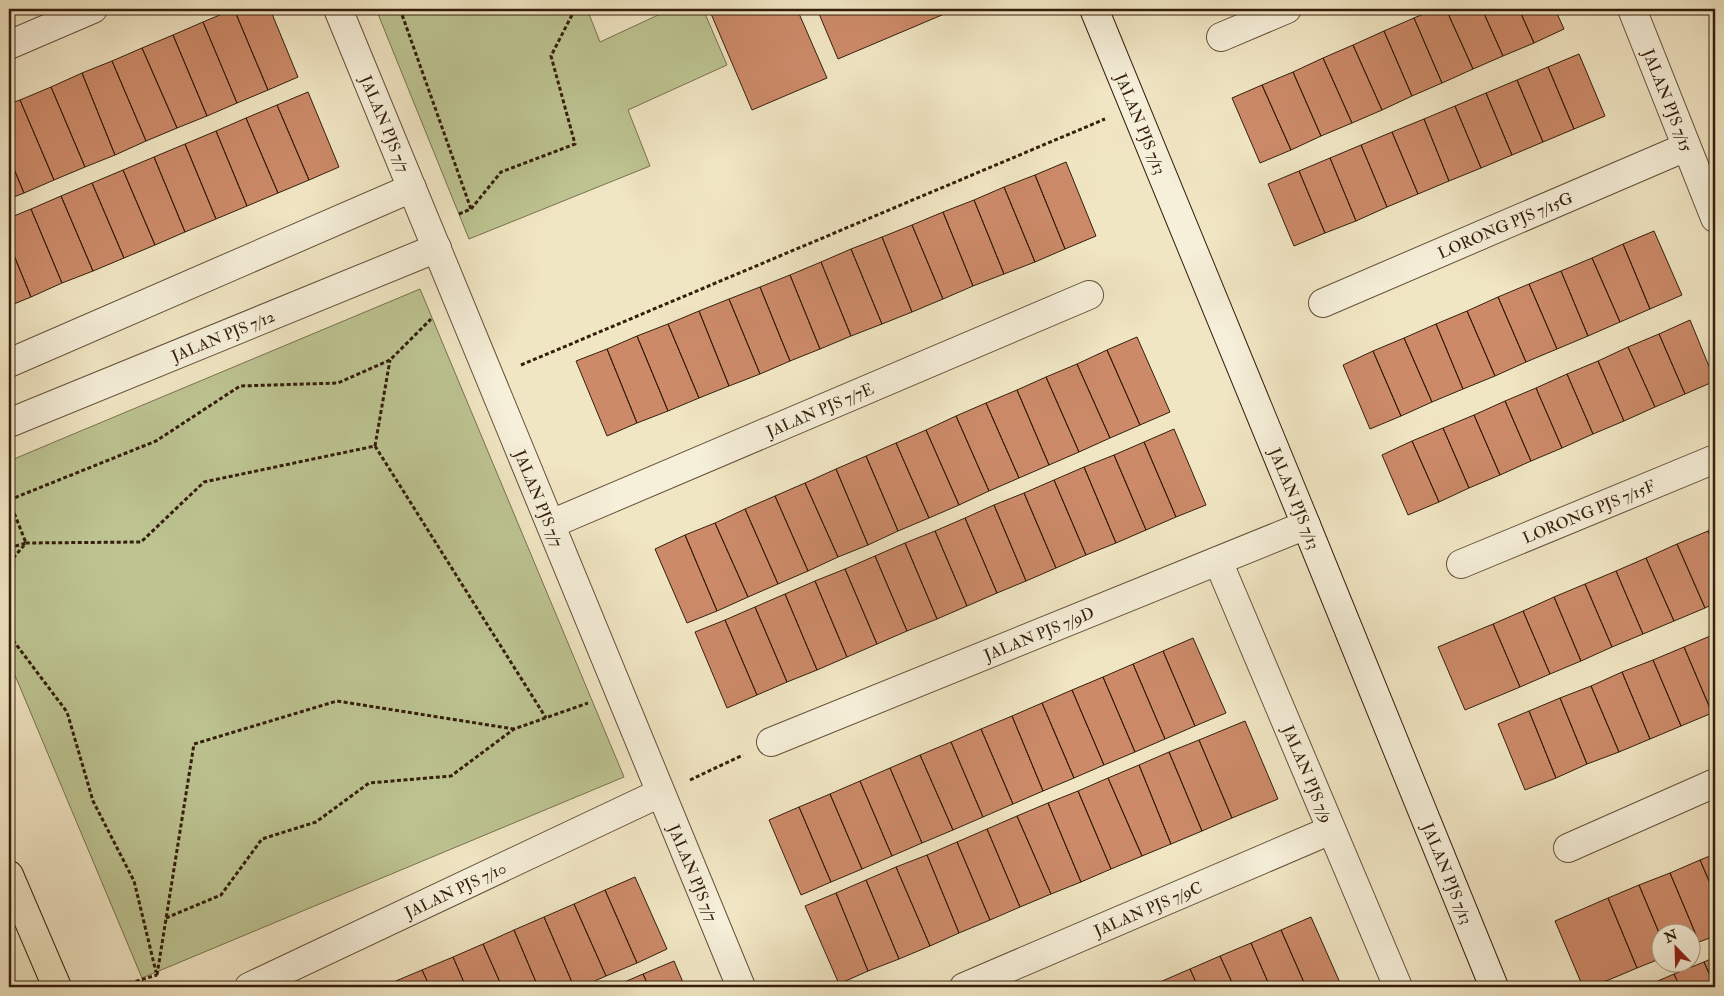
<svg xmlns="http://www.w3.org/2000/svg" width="1724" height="996" viewBox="0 0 1724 996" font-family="'IM FELL Double Pica',serif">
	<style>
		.green { fill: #bdc492; stroke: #78714e }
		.building { fill: #cc8a69; stroke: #341e0b }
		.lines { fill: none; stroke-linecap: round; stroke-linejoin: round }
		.street-casing { stroke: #635039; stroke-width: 30 }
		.secondary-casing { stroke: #341e0b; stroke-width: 30 }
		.highway-casing { stroke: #341e0b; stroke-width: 30 }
		.path { stroke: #341e0b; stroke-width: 3; stroke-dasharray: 4 2.5; stroke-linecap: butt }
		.street { stroke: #f6efd9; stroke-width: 28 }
		.secondary { stroke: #f6efd9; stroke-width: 28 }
		.highway { stroke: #f1e6c4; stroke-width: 28 }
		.labels { text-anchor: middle; stroke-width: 4.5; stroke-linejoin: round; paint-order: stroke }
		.street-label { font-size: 16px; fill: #341e0b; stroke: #f6efd9 }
	</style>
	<rect width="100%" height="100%" fill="#f1e6c4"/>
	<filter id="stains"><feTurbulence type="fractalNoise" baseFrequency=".004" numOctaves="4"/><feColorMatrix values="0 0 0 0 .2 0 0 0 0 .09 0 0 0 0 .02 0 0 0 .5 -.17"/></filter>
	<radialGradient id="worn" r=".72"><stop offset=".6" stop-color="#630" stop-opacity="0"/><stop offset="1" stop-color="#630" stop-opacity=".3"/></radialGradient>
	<path class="green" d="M376,9H587L600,42L671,9H703L727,65L628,110L650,166L469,239Z
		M420,289L624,777L142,978L9,661V461Z"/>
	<path class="building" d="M234,9H270L298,77L268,90Z
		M234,9L268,90L237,103L203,22Z
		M709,9H797L827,78L752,110Z
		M817,9H956L838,59Z
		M1435,9H1446L1473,69L1442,83L1414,18Z
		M1446,9H1482L1503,56L1473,69Z
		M1482,9H1519L1534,43L1503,56Z
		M1519,9H1555L1564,29L1534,43Z
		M1414,18L1442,83L1412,96L1384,31Z
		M203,22L237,103L207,116L173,35Z
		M1384,31L1412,96L1382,110L1353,45Z
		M173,35L207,116L177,128L142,48Z
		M1353,45L1382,110L1352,123L1323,58Z
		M142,48L177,128L146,141L112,61Z
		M1579,54L1605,116L1574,129L1548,67Z
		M1323,58L1352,123L1321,136L1293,72Z
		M112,61L146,141L115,155L82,73Z
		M1548,67L1574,129L1543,142L1517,80Z
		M1293,72L1321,136L1291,150L1262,85Z
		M82,73L115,155L85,167L51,87Z
		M1517,80L1543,142L1512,155L1486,93Z
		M1262,85L1291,150L1260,163L1232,98Z
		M51,87L85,167L54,180L20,100Z
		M308,92L339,167L309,180L277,105Z
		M1486,93L1512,155L1481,168L1455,106Z
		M20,100L54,180L24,193L9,157V104Z
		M277,105L309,180L278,193L246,118Z
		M1455,106L1481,168L1449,181L1424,119Z
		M246,118L278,193L247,206L216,131Z
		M1424,119L1449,181L1418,194L1392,132Z
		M216,131L247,206L216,219L185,144Z
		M1392,132L1418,194L1387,207L1361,145Z
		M185,144L216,219L185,232L154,157Z
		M1361,145L1387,207L1356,221L1330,158Z
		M9,157L24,193L9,199Z
		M154,157L185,232L155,245L123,170Z
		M1330,158L1356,221L1325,233L1299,171Z
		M1066,162L1096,236L1065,249L1035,175Z
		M123,170L155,245L124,258L92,183Z
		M1299,171L1325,233L1294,246L1268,184Z
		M1035,175L1065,249L1035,262L1004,187Z
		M92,183L124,258L93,271L61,196Z
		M1004,187L1035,262L1004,274L974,200Z
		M61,196L93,271L62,283L31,209Z
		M974,200L1004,274L973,286L943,212Z
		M31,209L62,283L31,297L9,243V218Z
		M943,212L973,286L943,299L912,225Z
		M912,225L943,299L912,312L882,237Z
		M1654,231L1682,295L1650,309L1623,244Z
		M882,237L912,312L882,324L851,249Z
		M9,243L31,297L9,306Z
		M1623,244L1650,309L1620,322L1592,258Z
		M851,249L882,324L851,336L821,262Z
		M1592,258L1620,322L1588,336L1561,271Z
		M821,262L851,336L820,349L790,275Z
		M1561,271L1588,336L1557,349L1529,284Z
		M790,275L820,349L790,361L760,287Z
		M1529,284L1557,349L1526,362L1498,297Z
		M760,287L790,361L760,374L729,299Z
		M1498,297L1526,362L1495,376L1467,311Z
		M729,299L760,374L729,386L699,311Z
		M699,311L729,386L699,398L668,324Z
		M1467,311L1495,376L1463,389L1436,324Z
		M1690,320L1715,381L1685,394L1659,334Z
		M668,324L699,398L668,411L637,336Z
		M1436,324L1463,389L1432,402L1404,338Z
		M1659,334L1685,394L1655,407L1628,347Z
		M637,336L668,411L637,423L607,349Z
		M1137,337L1170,412L1140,425L1107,350Z
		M1404,338L1432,402L1401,416L1373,351Z
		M1628,347L1655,407L1624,421L1598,361Z
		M607,349L637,423L607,436L576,361Z
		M1107,350L1140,425L1110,438L1077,364Z
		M1373,351L1401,416L1370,429L1343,365Z
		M1598,361L1624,421L1593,434L1567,374Z
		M1077,364L1110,438L1079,452L1046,377Z
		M1567,374L1593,434L1562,448L1536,388Z
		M1046,377L1079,452L1049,465L1017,390Z
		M1536,388L1562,448L1531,461L1505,401Z
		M1017,390L1049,465L1019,478L986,403Z
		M1505,401L1531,461L1500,475L1474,415Z
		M986,403L1019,478L989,491L956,416Z
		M1474,415L1500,475L1469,488L1443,428Z
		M956,416L989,491L959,505L926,430Z
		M1443,428L1469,488L1439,502L1412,441Z
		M1174,429L1206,505L1176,517L1144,442Z
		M926,430L959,505L929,518L896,443Z
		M1412,441L1439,502L1408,515L1382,455Z
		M1144,442L1176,517L1146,530L1114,455Z
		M896,443L929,518L898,531L866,456Z
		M1114,455L1146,530L1116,543L1084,467Z
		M866,456L898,531L868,545L836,469Z
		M1084,467L1116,543L1086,555L1054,480Z
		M836,469L868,545L838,557L805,483Z
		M1054,480L1086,555L1056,568L1024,493Z
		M805,483L838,557L808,571L775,496Z
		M1024,493L1056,568L1026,581L994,505Z
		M775,496L808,571L778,584L745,509Z
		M994,505L1026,581L997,593L965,518Z
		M745,509L778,584L748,597L715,523Z
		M965,518L997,593L967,606L935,531Z
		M715,523L748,597L717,611L685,535Z
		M1715,528V547L1708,531Z
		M935,531L967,606L937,619L905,543Z
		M1708,531L1715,547V603L1705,608L1677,544Z
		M685,535L717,611L687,623L655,549Z
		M905,543L937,619L907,631L875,556Z
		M1677,544L1705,608L1674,621L1646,558Z
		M875,556L907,631L877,644L845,569Z
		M1646,558L1674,621L1643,634L1616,571Z
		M845,569L877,644L847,657L815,581Z
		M1616,571L1643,634L1612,647L1585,584Z
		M815,581L847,657L817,670L785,594Z
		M1585,584L1612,647L1581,661L1554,597Z
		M785,594L817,670L787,682L755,607Z
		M1554,597L1581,661L1550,674L1523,611Z
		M755,607L787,682L757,695L725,620Z
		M1523,611L1550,674L1520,687L1493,624Z
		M725,620L757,695L727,708L695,632Z
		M1493,624L1520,687L1465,710L1438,647Z
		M1715,634V712L1712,713L1684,647Z
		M1193,638L1226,713L1195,726L1163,651Z
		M1684,647L1712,713L1681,726L1653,660Z
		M1163,651L1195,726L1165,739L1133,664Z
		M1653,660L1681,726L1650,739L1622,672Z
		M1133,664L1165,739L1135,752L1103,677Z
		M1622,672L1650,739L1619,752L1591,686Z
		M1103,677L1135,752L1104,765L1072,690Z
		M1591,686L1619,752L1587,764L1560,698Z
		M1072,690L1104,765L1074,778L1042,703Z
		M1560,698L1587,764L1556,778L1529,711Z
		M1042,703L1074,778L1043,791L1012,716Z
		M1529,711L1556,778L1525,790L1498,724Z
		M1012,716L1043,791L1013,804L981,729Z
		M1245,721L1278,799L1232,818L1199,740Z
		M981,729L1013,804L983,817L951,742Z
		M1199,740L1232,818L1202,831L1169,752Z
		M951,742L983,817L953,830L920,755Z
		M1169,752L1202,831L1171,844L1139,765Z
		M920,755L953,830L922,843L890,768Z
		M1139,765L1171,844L1142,856L1108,778Z
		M890,768L922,843L892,856L860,781Z
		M1108,778L1142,856L1111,869L1078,791Z
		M860,781L892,856L862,869L830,794Z
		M1078,791L1111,869L1081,882L1048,803Z
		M830,794L862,869L831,882L799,807Z
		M1048,803L1081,882L1051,894L1017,816Z
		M799,807L831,882L801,895L769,820Z
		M1017,816L1051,894L1020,907L987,829Z
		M987,829L1020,907L990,920L957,842Z
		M957,842L990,920L959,933L927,855Z
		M1715,854V895L1700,860Z
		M927,855L959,933L930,946L896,867Z
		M1700,860L1715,895V936L1699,942L1670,873Z
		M896,867L930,946L899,959L866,880Z
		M1670,873L1699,942L1692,945V934H1662V940L1639,885Z
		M635,877L667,949L637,963L605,890Z
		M866,880L899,959L868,971L836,893Z
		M1639,885L1662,940V958L1637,968L1608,898Z
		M605,890L637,963L606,976L574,904Z
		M836,893L868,971L839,984L805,906Z
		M1608,898L1637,968L1592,987H1583L1555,921Z
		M574,904L606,976L581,987H574L544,917Z
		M544,917L574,987H538L514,930Z
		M1311,917L1341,985L1336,987H1306L1281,930Z
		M514,930L538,987H502L483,944Z
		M1281,930L1306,987H1270L1251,943Z
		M1251,943L1270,987H1234L1220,956Z
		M483,944L502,987H466L453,957Z
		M1220,956L1234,987H1198L1190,969Z
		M453,957L466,987H430L422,970Z
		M1715,957V987L1704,962Z
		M674,961L685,987H649L643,974Z
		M1704,962L1715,987H1680L1674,974Z
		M1190,969L1198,987H1162L1160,982Z
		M422,970L430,987H393L391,983Z
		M643,974L649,987H613Z
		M1674,974L1680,987H1644Z"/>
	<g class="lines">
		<g class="street-casing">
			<g id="street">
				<path id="s1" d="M338,9C473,335 605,662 741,987"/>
				<path id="s2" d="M1632,9L1715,218"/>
				<path d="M1221,37L1287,9"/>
				<path d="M9,45L93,9"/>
				<path id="s3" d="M1323,303L1686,147"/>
				<path d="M9,363L412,188"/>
				<path id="s4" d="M9,423L437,248"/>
				<path id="s5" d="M551,524L1089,295"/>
				<path id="s6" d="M1218,561L1398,987"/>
				<path id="s7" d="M1461,564L1715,459"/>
				<path id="s8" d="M771,742L1306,525"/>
				<path d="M1568,848L1715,783"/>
				<path id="s9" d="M249,987L660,793"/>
				<path id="s10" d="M964,987L1331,830"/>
			</g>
		</g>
		<g class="secondary-casing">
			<g id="secondary">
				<path id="s11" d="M1094,9L1306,525L1494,987"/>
			</g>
		</g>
		<g class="highway-casing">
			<path id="highway" d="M9,875L57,987"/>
		</g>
		<path class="path" d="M400,9L471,209
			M459,214L471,209L501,172L575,144L551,56L575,9
			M521,365L1105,119
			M375,446L546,718
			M9,500L156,441L240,386L338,383L390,360L431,319
			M9,548L26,543L9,500
			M9,563L26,543L141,542L204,482L375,446L390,360
			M9,635L67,712L93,801L134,881L156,972
			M690,780L743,755
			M166,918L221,895L262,839L316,822L369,783L451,776L514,729L588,703
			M157,975L194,744L337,701L514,729
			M117,987L157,975"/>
		<use href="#street" class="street"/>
		<use href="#secondary" class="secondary"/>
		<use href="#highway" class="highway"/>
	</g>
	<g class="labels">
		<g class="street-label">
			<text dy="6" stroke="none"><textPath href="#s2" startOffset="98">JALAN PJS 7/15</textPath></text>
			<text dy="6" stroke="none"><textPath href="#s11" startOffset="124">JALAN PJS 7/13</textPath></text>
			<text dy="6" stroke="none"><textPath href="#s1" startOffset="124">JALAN PJS 7/7</textPath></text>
			<text dy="6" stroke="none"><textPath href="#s3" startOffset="198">LORONG PJS 7/15G</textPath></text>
			<text dy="6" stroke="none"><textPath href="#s4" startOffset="231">JALAN PJS 7/12</textPath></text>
			<text dy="6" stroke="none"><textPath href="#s5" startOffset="292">JALAN PJS 7/7E</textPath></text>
			<text dy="6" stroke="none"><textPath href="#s1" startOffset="529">JALAN PJS 7/7</textPath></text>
			<text dy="6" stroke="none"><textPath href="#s11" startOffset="529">JALAN PJS 7/13</textPath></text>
			<text dy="6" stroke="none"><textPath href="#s7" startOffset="138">LORONG PJS 7/15F</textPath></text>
			<text dy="6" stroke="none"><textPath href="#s8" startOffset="289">JALAN PJS 7/9D</textPath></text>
			<text dy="6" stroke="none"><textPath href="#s6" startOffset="231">JALAN PJS 7/9</textPath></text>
			<text dy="6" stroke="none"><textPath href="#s1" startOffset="934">JALAN PJS 7/7</textPath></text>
			<text dy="6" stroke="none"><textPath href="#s11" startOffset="934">JALAN PJS 7/13</textPath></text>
			<text dy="6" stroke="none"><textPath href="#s9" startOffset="228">JALAN PJS 7/10</textPath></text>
			<text dy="6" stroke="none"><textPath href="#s10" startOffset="200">JALAN PJS 7/9C</textPath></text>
		</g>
	</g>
	<rect width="1724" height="996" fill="none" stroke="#f1e6c4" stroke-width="30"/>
	<rect x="10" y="10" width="1704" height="976" fill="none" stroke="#341e0b" stroke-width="2.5"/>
	<rect x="15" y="15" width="1694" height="966" fill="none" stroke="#341e0b"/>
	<g transform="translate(1676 948) rotate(337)"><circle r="24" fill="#f6efd9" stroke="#a89b87"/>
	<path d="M0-4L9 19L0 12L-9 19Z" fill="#8f2418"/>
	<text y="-8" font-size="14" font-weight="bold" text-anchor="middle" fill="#341e0b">N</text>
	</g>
	<rect width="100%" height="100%" filter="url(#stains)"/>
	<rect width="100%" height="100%" fill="url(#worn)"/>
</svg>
